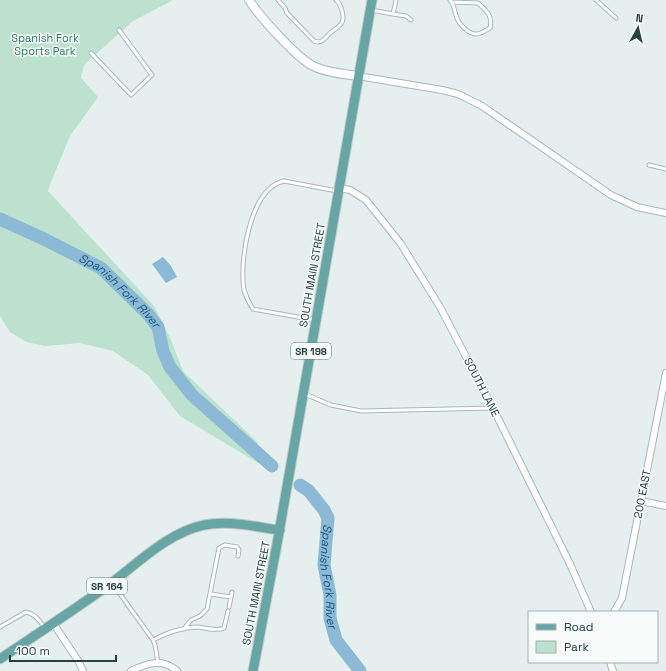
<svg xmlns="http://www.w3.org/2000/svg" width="666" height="671" viewBox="0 0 666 671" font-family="'Space Grotesk',sans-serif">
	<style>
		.green { fill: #bde1cf }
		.water { fill: #8bb9d6 }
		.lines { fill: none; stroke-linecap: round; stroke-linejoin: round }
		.river { stroke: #8bb9d6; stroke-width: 13 }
		.lane-casing { stroke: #a7b8b6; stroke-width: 5 }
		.street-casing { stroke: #a7b8b6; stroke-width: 8 }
		.secondary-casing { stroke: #a3bbb9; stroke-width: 10 }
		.primary-casing { stroke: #c1caca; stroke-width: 11 }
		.lane { stroke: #fff; stroke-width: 3 }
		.street { stroke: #fff; stroke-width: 6 }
		.secondary { stroke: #fff; stroke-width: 8 }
		.primary { stroke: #68a6a5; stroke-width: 9 }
		.labels { text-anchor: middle; stroke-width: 3; stroke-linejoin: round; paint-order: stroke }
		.shield { fill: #f6fbfa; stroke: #627a78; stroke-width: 1 }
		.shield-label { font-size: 10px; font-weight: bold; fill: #234241 }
		.park-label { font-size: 11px; fill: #2b7c5c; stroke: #f6fbfa }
		.street-label { font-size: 11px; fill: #234241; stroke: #f6fbfa }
		.water-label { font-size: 12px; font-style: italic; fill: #195882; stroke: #f6fbfa }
	</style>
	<rect width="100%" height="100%" fill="#e5efed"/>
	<path class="green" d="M0,0H173L133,21L84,65L81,78L98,97L70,136L51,182L48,191L154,306L171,340L183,371L258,443V463L180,416L148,375L113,351L80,343L45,346L26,342L10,332L0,316Z"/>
	<path class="water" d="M163,257L171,266L177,277L166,283L152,264Z"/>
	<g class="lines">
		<g class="river">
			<path id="s1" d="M0,219L44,239L101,268L148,314L158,327L163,351L170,367L192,395L272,466"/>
			<path id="s2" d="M300,485L309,491L324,510L328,518L324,565L330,595V618L336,640L360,671"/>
		</g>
		<g class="lane-casing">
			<path id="lane" d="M278,0L285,8L287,13L314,41C322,44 324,39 329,34C338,26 346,25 342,11C341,7 340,3 336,0
				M450,0C455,5 454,12 457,18C458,22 461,25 464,28C474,37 479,35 490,28C493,16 487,11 478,3L452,2
				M596,0L616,18
				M371,10L393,14L396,0
				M393,14L406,16L411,20
				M91,53L131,95L152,75L119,30
				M649,165L666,169
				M315,320L253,309C249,303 246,297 244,290C239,261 250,188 284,181L337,191
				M305,394L331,405L361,411L493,408
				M120,594L153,640L155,645L158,663
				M211,594L231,597
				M229,607L232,592
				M0,627L26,612C35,614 39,620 44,627
				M184,629L191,620L200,616L207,609L219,548L225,545L237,547L239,550L238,556
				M153,640C166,633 181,628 196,627C204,627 216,632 224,628L228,611"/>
		</g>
		<g class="street-casing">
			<path id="street" d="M358,76L442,90L458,94L482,106L611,195L637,207L666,213
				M339,188L350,190L366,200L401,244L440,307L493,408L570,564L591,612
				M641,501L666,506
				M614,612L622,598L666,373
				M53,623L79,662L83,671
				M610,662L613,671
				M131,671C147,663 163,658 177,671"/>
		</g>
		<g class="secondary-casing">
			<path id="secondary" d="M249,0C260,17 296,57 313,66C327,73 344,74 358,76"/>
		</g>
		<g class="primary-casing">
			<path id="primary" d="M0,659C37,634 74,610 110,584C138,563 169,532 204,525C229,520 255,527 280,530
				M253,671L277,544L372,0"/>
		</g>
		<use href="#lane" class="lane"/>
		<use href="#street" class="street"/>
		<use href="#secondary" class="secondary"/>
		<use href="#primary" class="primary"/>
	</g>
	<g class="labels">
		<g class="shield">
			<rect x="291" y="343" width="40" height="16" rx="3"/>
			<rect x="87" y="578" width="40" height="16" rx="3"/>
		</g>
		<g class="shield-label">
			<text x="311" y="355">SR 198</text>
			<text x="107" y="590">SR 164</text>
		</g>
		<g class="park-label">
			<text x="45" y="42">Spanish Fork<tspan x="45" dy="13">Sports Park</tspan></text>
		</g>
		<g class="street-label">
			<text transform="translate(312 275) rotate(-80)" y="4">SOUTH MAIN STREET</text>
			<text transform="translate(482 387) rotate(63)" y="4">SOUTH LANE</text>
			<text transform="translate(642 494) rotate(-79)" y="4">200 EAST</text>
			<text transform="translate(256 593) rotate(-79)" y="4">SOUTH MAIN STREET</text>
		</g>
		<g class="water-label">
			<text dy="4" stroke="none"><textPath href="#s1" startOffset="141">Spanish Fork River</textPath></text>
			<text dy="4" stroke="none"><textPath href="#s2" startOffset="103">Spanish Fork River</textPath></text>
		</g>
	</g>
	<rect x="528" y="611" width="130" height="52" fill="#f6fbfa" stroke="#a2b1b0"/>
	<rect x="536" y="624" width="20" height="6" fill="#68a6a5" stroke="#a2b1b0"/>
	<text x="564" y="631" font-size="12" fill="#234241">Road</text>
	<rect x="536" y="641" width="20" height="12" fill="#bde1cf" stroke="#a2b1b0"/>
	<text x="564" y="651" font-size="12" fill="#234241">Park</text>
	<g transform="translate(638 28) rotate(8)" stroke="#f6fbfa" stroke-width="3" paint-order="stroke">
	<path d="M0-3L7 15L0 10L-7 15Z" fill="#234241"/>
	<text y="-6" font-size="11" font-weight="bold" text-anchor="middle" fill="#234241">N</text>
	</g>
	<path d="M10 655v6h106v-6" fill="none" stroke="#234241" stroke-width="2"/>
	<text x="16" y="655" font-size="12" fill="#234241" stroke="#f6fbfa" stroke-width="3" paint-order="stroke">100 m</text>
</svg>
